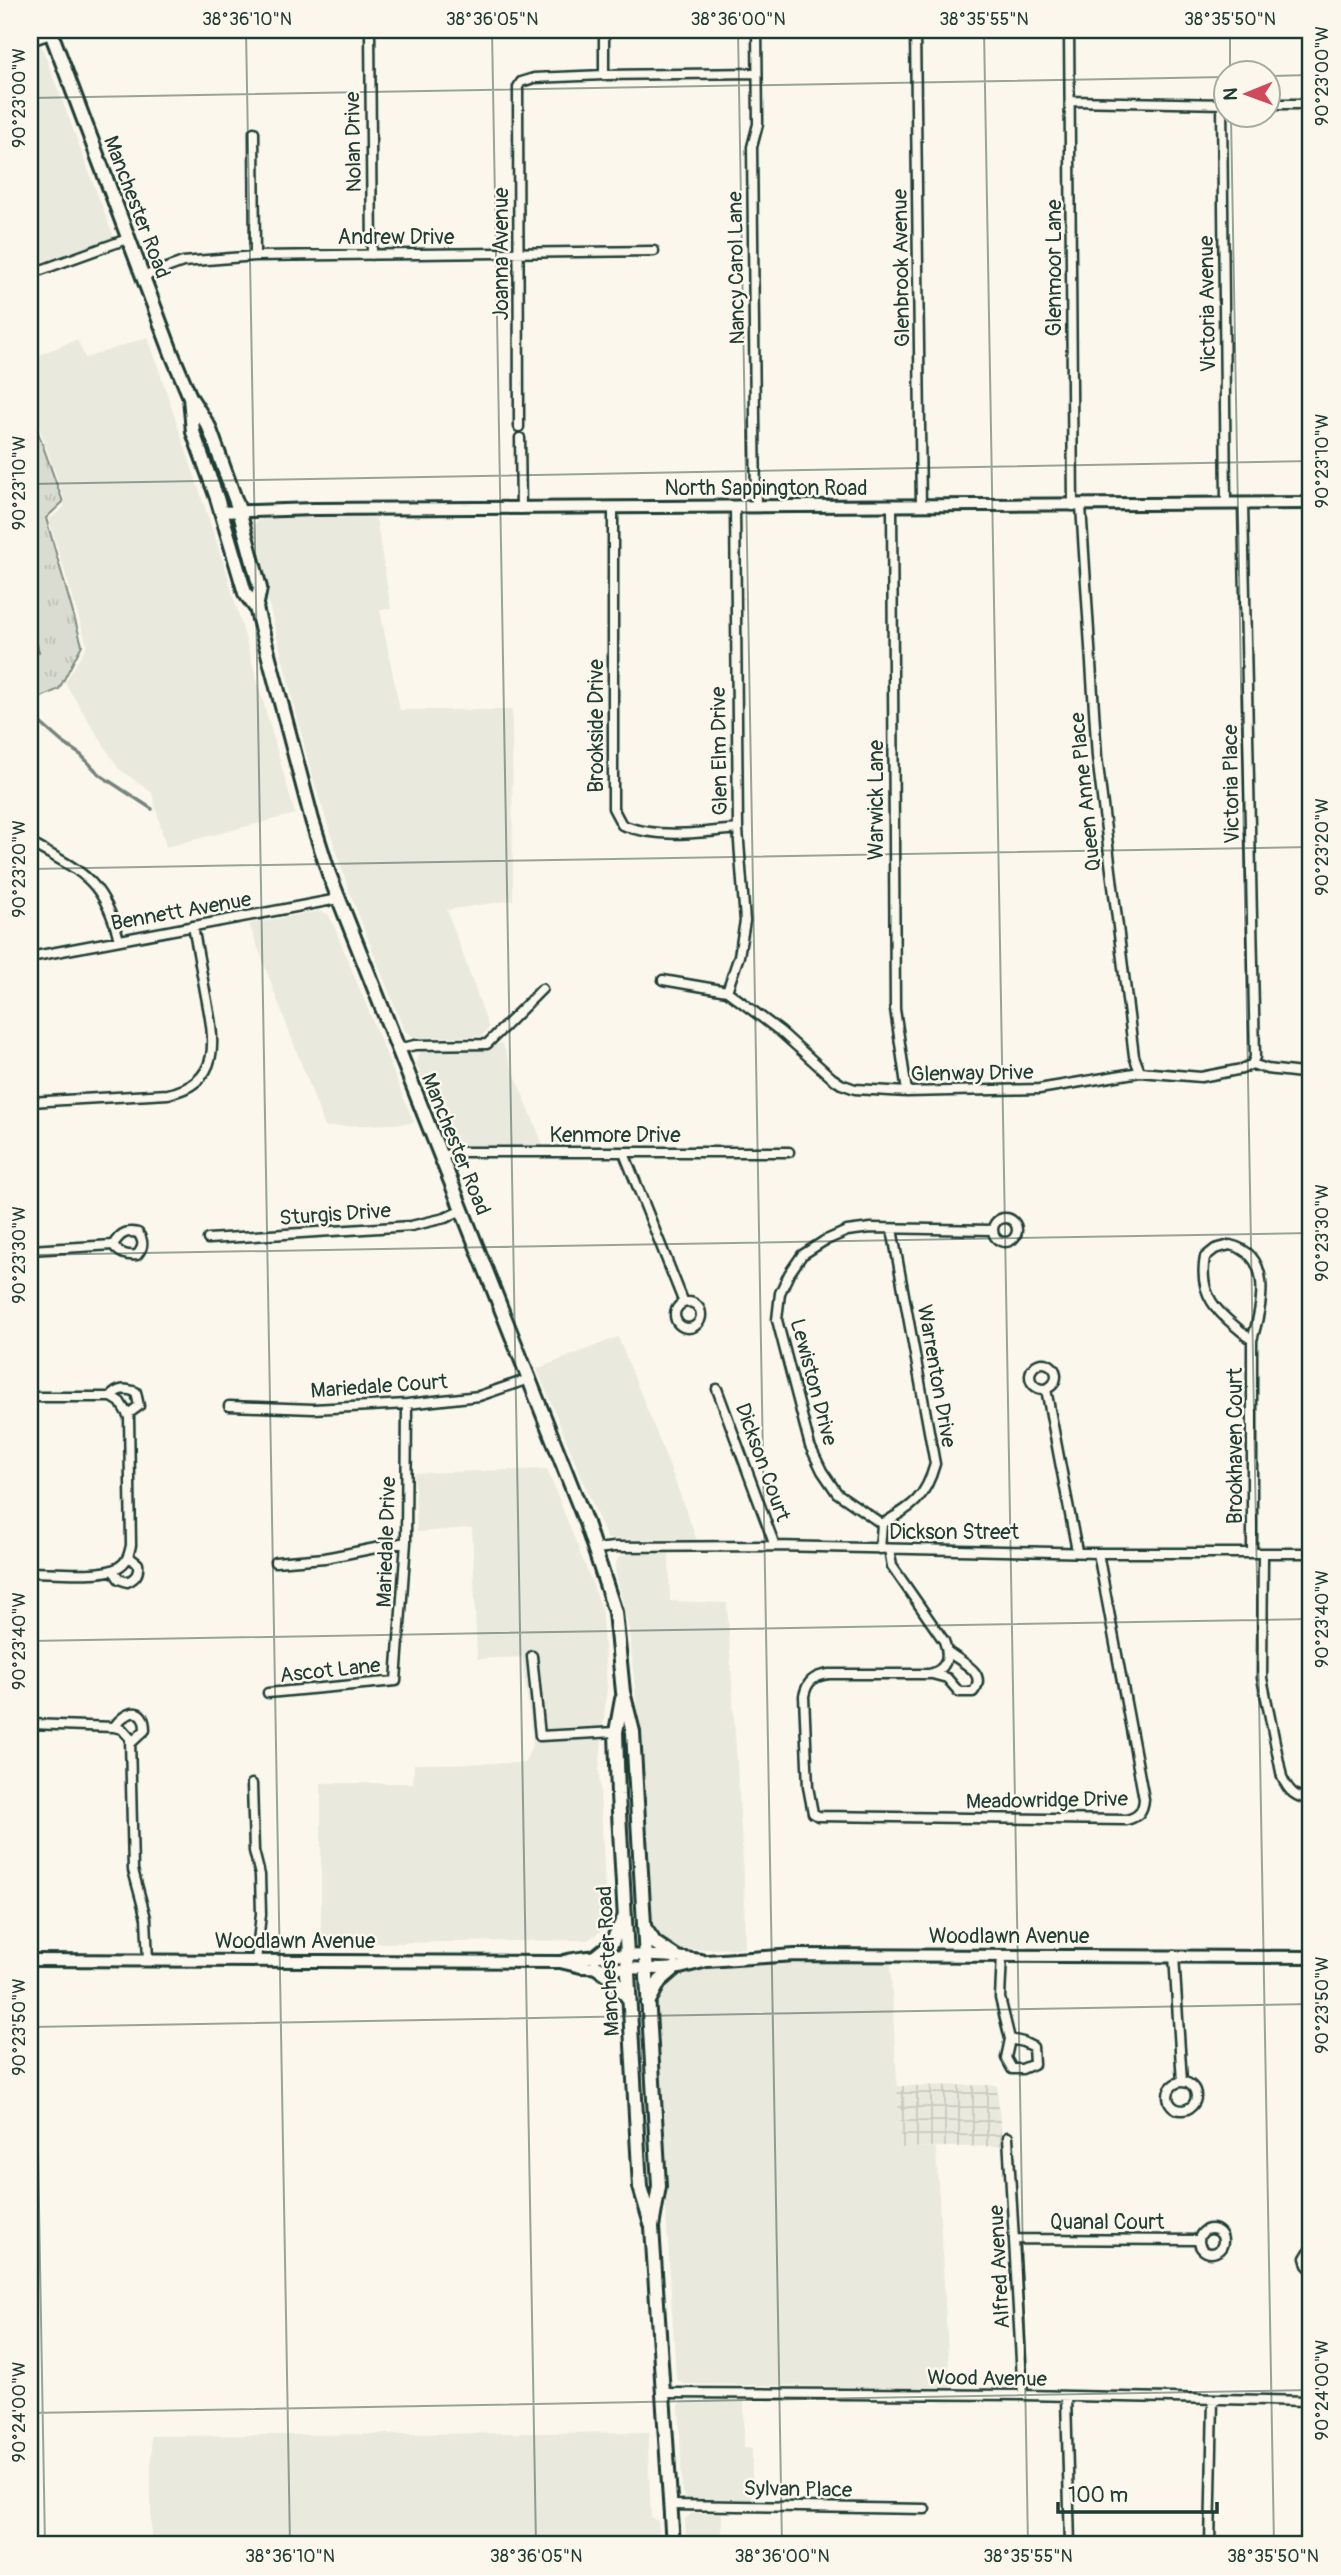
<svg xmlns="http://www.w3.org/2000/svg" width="1341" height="2575" viewBox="0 0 1341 2575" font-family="Pangolin,sans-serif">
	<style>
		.built { fill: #eae9de }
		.industrial { fill: url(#industrial-grid) }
		.park { fill: url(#park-tufts); stroke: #7d8c82; stroke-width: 2 }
		.water { fill: url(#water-ripples); stroke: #74847b; stroke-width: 2 }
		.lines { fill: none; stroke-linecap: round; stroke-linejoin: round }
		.stream { stroke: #74847b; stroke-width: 3.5 }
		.minor-casing { stroke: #1f3d34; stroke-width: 13 }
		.tertiary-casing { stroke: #1f3d34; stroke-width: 16 }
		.primary-casing { stroke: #1f3d34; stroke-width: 18 }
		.minor { stroke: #fbf7ec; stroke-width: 8 }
		.tertiary { stroke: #fbf7ec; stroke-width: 10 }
		.primary { stroke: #fbf7ec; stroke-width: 12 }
		.ticks { fill: none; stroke: #1f3d34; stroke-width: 2; stroke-opacity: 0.45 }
		.labels { text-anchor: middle; stroke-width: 5; stroke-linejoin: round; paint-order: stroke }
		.street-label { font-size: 21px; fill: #1f3d34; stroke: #fbf7ec }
		.neatline { fill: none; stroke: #1f3d34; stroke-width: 2.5 }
		.ticks-label { font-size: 18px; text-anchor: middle; fill: #1f3d34 }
	</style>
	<defs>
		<pattern id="industrial-grid" width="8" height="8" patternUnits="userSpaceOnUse" patternTransform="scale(1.75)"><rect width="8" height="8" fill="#eae9de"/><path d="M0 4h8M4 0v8" fill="none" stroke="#c8c9bf"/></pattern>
		<pattern id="park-tufts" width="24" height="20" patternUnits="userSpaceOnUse" patternTransform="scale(1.75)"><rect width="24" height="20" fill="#dbdcd1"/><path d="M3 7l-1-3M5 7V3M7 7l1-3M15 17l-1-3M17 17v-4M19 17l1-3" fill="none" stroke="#bcbeb4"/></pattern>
		<pattern id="water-ripples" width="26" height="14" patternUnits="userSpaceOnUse" patternTransform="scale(1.75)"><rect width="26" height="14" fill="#adb4aa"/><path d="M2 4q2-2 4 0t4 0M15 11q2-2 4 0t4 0" fill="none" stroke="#8c948b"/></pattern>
	</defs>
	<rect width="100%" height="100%" fill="#fbf7ec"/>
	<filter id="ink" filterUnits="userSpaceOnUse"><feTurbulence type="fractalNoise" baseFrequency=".0143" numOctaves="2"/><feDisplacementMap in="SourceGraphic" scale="14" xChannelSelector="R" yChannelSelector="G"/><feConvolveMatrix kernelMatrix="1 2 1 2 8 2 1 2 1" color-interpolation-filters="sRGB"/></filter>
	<g filter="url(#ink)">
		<path class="built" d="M37,34L114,238L30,266V37Z
			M148,337L226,570L295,814L166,847L152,793L118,768L65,683L87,645L49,520L64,507L65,501L30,401V359L77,339L85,358Z
			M265,516L376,518L391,609L380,610L400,710H512L513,900L447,910L489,1028L482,1036L415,1038L404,1030L348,888L311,772L252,537L254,524Z
			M319,911L328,914L332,921L414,1123L325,1127L249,924Z
			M502,1043L544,1147L460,1146L452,1144L445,1136L416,1063L421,1051L485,1049Z
			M618,1337L666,1457L697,1540L607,1539L537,1369Z
			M547,1469L601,1606L607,1687L599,1771L607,1927L588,1940L321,1944V1783H413L414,1764L525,1763L533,1742L522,1657L477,1659L472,1528L417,1532L414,1473Z
			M669,1553L670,1601L727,1603L744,1879L745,1948L673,1950L664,1946L652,1928L648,1915L639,1730L629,1629L615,1570L616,1562L619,1557L629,1554Z
			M890,1960L901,2147L936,2148L950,2388L684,2384L678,2381L676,2377L654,2009L662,1984L680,1972L692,1970L805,1961Z
			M744,2399V2448L752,2449V2501L686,2499L682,2492L679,2403L687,2400Z
			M650,2432L648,2447L651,2517L658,2521L660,2545H151V2436Z
			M692,2513H722V2545H686L685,2519Z"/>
		<path class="industrial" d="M997,2085L1002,2146L901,2148L897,2086Z"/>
		<path class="park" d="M30,410L63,502L46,518L82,645L59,689L31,702Z"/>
		<path class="water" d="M30,618L39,652L30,657Z"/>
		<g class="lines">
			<path class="stream" d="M30,714L62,742L81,755L100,775L152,809"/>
			<g class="minor-casing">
				<path id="minor" d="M370,30L372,255
					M604,30V75
					M915,30L921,506
					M1069,30L1073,506
					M30,41L51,34
					M1070,101L1226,104
					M1222,104L1226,504
					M1268,104H1311
					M254,132L255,256
					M30,274L127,239
					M142,277L183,262L255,256L654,251
					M519,427L518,87L521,82L534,78L604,75L757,73
					M520,438L521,509
					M1243,504L1255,1057L1252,1064
					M892,506L895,1009L907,1092
					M1081,506L1097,757L1134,1056L1140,1072
					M756,507L752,147L758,124L757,30
					M613,508V808L622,825C659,839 699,833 738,829
					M30,843C81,871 104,879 119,940
					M30,957L338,899
					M663,980L727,991L781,1032L832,1078L841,1084L855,1089L907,1092L1039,1089L1140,1072L1201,1077L1242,1069L1252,1064L1267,1069L1311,1074
					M727,991L739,956L745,921L738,829L735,507
					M398,1049L415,1045L487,1044L542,989
					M30,1102L168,1094C226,1082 213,1034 205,991C201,969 197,947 193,926
					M624,1153L684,1303
					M440,1156L461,1152H789
					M993 1230a12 12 0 1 1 24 0a12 12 0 1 1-24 0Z
					M208,1239L411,1226L445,1218L462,1210
					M1230,1245C1274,1255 1262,1307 1252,1340C1222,1315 1197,1300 1205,1257L1215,1249Z
					M30,1250L113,1245C120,1254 126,1256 137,1255C144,1247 144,1241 138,1233C125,1230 120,1234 113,1245
					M675 1315a13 13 0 1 1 26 0a13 13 0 1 1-26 0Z
					M1252,1340V1553
					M1030 1376a13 13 0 1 1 26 0a13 13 0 1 1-26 0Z
					M717,1389L775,1546
					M1046,1389L1077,1551
					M30,1397H112L120,1402L129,1417L131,1545C129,1555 127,1563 117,1568C101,1577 50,1572 30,1572
					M110,1397C118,1388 125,1388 136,1392L139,1406L128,1414
					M229,1406L313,1409L407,1404L479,1396L529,1379
					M882,1524L837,1493L822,1471L810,1446L777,1320L780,1293L789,1274L802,1255L824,1241L847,1231L871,1228L992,1230
					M596,1549L614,1547L775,1546L1098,1553H1311
					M880,1549L882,1524C913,1506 925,1499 935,1464L892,1229
					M889,1549L892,1566L944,1641C950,1657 947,1670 929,1674H829C814,1676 807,1681 804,1696L808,1787L813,1813L818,1816L1126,1820C1138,1817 1143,1812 1144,1799L1098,1553
					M1263,1554L1262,1678L1282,1777C1289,1792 1295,1797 1311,1800
					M275,1562L325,1558L406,1542
					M113,1570L119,1579L127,1582C136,1578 139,1574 138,1564L129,1557
					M532,1656L540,1736L616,1732
					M932,1674L947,1678L959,1692H973C989,1673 961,1662 948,1652
					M268,1693L396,1681L406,1542L407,1404
					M30,1724L114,1727L122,1729L130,1738L133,1870L146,1918L148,1960
					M114,1727C125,1711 145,1704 145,1730L131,1743
					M252,1784L254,1851L260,1875L261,1914L256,1961
					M1002,1955L1000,1998L1010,2039L1006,2058L1012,2069H1022L1034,2064L1033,2047L1023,2042L1010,2039
					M1174,1955L1182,2082
					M1168 2096a14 14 0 1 1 28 0a14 14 0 1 1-28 0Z
					M1008,2137L1023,2395
					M1199 2241a12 12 0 1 1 24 0a12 12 0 1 1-24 0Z
					M1016,2239L1199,2240
					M1311,2248L1305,2258L1307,2265L1311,2269
					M662,2393L1023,2395L1311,2401
					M1066,2397L1070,2545
					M670,2505L925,2509
					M1210,2545L1213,2399"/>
			</g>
			<g class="tertiary-casing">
				<path id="tertiary" d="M221,512L314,509L1311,503
					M30,1960L560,1962L581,1967L661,1969L680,1968L707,1961L795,1955L1311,1957
					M564,1961C600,1952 664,1955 701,1960"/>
			</g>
			<g class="primary-casing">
				<path id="primary" d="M50,30L172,354L190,397L209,427L239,510L260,588L256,608
					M190,397L193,432L217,498L245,593L256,608L312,820L329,874L586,1523L615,1612L623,1692L633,1732L659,2186L652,2227L673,2545
					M622,1699L616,1732L618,1795L640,2187L651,2224
					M644,1927L655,1943L676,1957
					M595,1957L611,1944L624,1918
					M596,1967L615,1980L628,1998
					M648,2003L660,1981L675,1968"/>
			</g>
			<use href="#minor" class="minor"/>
			<use href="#tertiary" class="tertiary"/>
			<use href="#primary" class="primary"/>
		</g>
	</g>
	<path class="ticks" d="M246,30L290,2545M492,30L536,2545M738,30L782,2545M984,30L1028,2545M1230,30V74M1268,76L1311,75M30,98L1226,77M1231,116L1274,2545M30,484L1311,461M30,869L1311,847M30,1255L1311,1233M30,1641L1311,1619M30,1697L45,2545M30,2027L1311,2004M30,2413L1311,2390"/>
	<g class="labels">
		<g class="street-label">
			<text transform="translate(353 142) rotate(-91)" y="7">Nolan Drive</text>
			<text transform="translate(137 207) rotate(69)" y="7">Manchester Road</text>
			<text x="396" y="244">Andrew Drive</text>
			<text transform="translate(501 254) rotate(-90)" y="7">Joanna Avenue</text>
			<text transform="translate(736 268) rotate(-91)" y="7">Nancy Carol Lane</text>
			<text transform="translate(901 268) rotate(-91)" y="7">Glenbrook Avenue</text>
			<text transform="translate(1054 268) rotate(-90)" y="7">Glenmoor Lane</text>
			<text transform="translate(1207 304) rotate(-91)" y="7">Victoria Avenue</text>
			<text x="766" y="495">North Sappington Road</text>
			<text transform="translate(596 726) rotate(-90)" y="7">Brookside Drive</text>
			<text transform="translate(719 751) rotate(-91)" y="7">Glen Elm Drive</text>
			<text transform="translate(1231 784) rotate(-91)" y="7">Victoria Place</text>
			<text transform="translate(1085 792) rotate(-96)" y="7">Queen Anne Place</text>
			<text transform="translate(876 800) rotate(-90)" y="7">Warwick Lane</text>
			<text transform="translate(181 911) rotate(-10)" y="7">Bennett Avenue</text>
			<text transform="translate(972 1073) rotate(-1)" y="7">Glenway Drive</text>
			<text x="615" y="1142">Kenmore Drive</text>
			<text transform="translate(456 1144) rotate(68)" y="7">Manchester Road</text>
			<text transform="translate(335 1214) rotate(-4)" y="7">Sturgis Drive</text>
			<text transform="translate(937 1376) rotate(80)" y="7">Warrenton Drive</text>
			<text transform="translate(814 1382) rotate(75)" y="7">Lewiston Drive</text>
			<text transform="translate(379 1386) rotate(-4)" y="7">Mariedale Court</text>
			<text transform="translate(1235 1446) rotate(-90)" y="7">Brookhaven Court</text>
			<text transform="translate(763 1462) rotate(70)" y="7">Dickson Court</text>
			<text x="954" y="1539">Dickson Street</text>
			<text transform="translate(386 1542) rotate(-88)" y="7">Mariedale Drive</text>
			<text transform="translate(330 1670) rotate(-6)" y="7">Ascot Lane</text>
			<text transform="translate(1047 1800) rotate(-1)" y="7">Meadowridge Drive</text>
			<text x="1009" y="1943">Woodlawn Avenue</text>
			<text x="295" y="1948">Woodlawn Avenue</text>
			<text transform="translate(608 1961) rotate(-93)" y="7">Manchester Road</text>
			<text x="1107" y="2229">Quanal Court</text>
			<text transform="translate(999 2267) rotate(-93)" y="7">Alfred Avenue</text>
			<text transform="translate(987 2378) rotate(1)" y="7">Wood Avenue</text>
			<text transform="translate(798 2489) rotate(1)" y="7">Sylvan Place</text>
		</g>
	</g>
	<rect width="1341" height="2575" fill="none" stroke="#fbf7ec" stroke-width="77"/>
	<g transform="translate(1247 94) rotate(269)"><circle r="33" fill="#fbf7ec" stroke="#a3ada2" stroke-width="2"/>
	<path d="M0-5L12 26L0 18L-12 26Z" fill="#d1495b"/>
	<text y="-10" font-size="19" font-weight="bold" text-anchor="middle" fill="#1f3d34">N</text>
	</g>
	<path d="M1058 2502v10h159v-10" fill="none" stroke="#1f3d34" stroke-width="3.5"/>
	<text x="1068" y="2502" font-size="21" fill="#1f3d34" stroke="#fbf7ec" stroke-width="5" paint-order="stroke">100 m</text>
	<rect x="38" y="38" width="1264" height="2498" class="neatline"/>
	<g class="ticks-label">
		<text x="247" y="25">38°36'10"N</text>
		<text x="492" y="25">38°36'05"N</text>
		<text x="738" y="25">38°36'00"N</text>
		<text x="984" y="25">38°35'55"N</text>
		<text x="1230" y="25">38°35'50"N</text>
		<text transform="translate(1322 76) rotate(-90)" y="6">90°23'00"W</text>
		<text transform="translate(19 98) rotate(-90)" y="6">90°23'00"W</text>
		<text transform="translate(1322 461) rotate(-90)" y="6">90°23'10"W</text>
		<text transform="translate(19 483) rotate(-90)" y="6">90°23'10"W</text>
		<text transform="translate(1322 847) rotate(-90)" y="6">90°23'20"W</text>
		<text transform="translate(19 869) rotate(-90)" y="6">90°23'20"W</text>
		<text transform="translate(1322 1233) rotate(-90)" y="6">90°23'30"W</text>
		<text transform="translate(19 1255) rotate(-90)" y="6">90°23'30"W</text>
		<text transform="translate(1322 1619) rotate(-90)" y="6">90°23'40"W</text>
		<text transform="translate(19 1641) rotate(-90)" y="6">90°23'40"W</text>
		<text transform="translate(1322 2005) rotate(-90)" y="6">90°23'50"W</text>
		<text transform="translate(19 2027) rotate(-90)" y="6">90°23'50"W</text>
		<text transform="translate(1322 2390) rotate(-90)" y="6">90°24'00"W</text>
		<text transform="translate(19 2412) rotate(-90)" y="6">90°24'00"W</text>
		<text x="290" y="2562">38°36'10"N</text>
		<text x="536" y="2562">38°36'05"N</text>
		<text x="782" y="2562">38°36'00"N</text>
		<text x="1028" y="2562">38°35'55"N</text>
		<text x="1273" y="2562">38°35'50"N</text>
	</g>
</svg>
